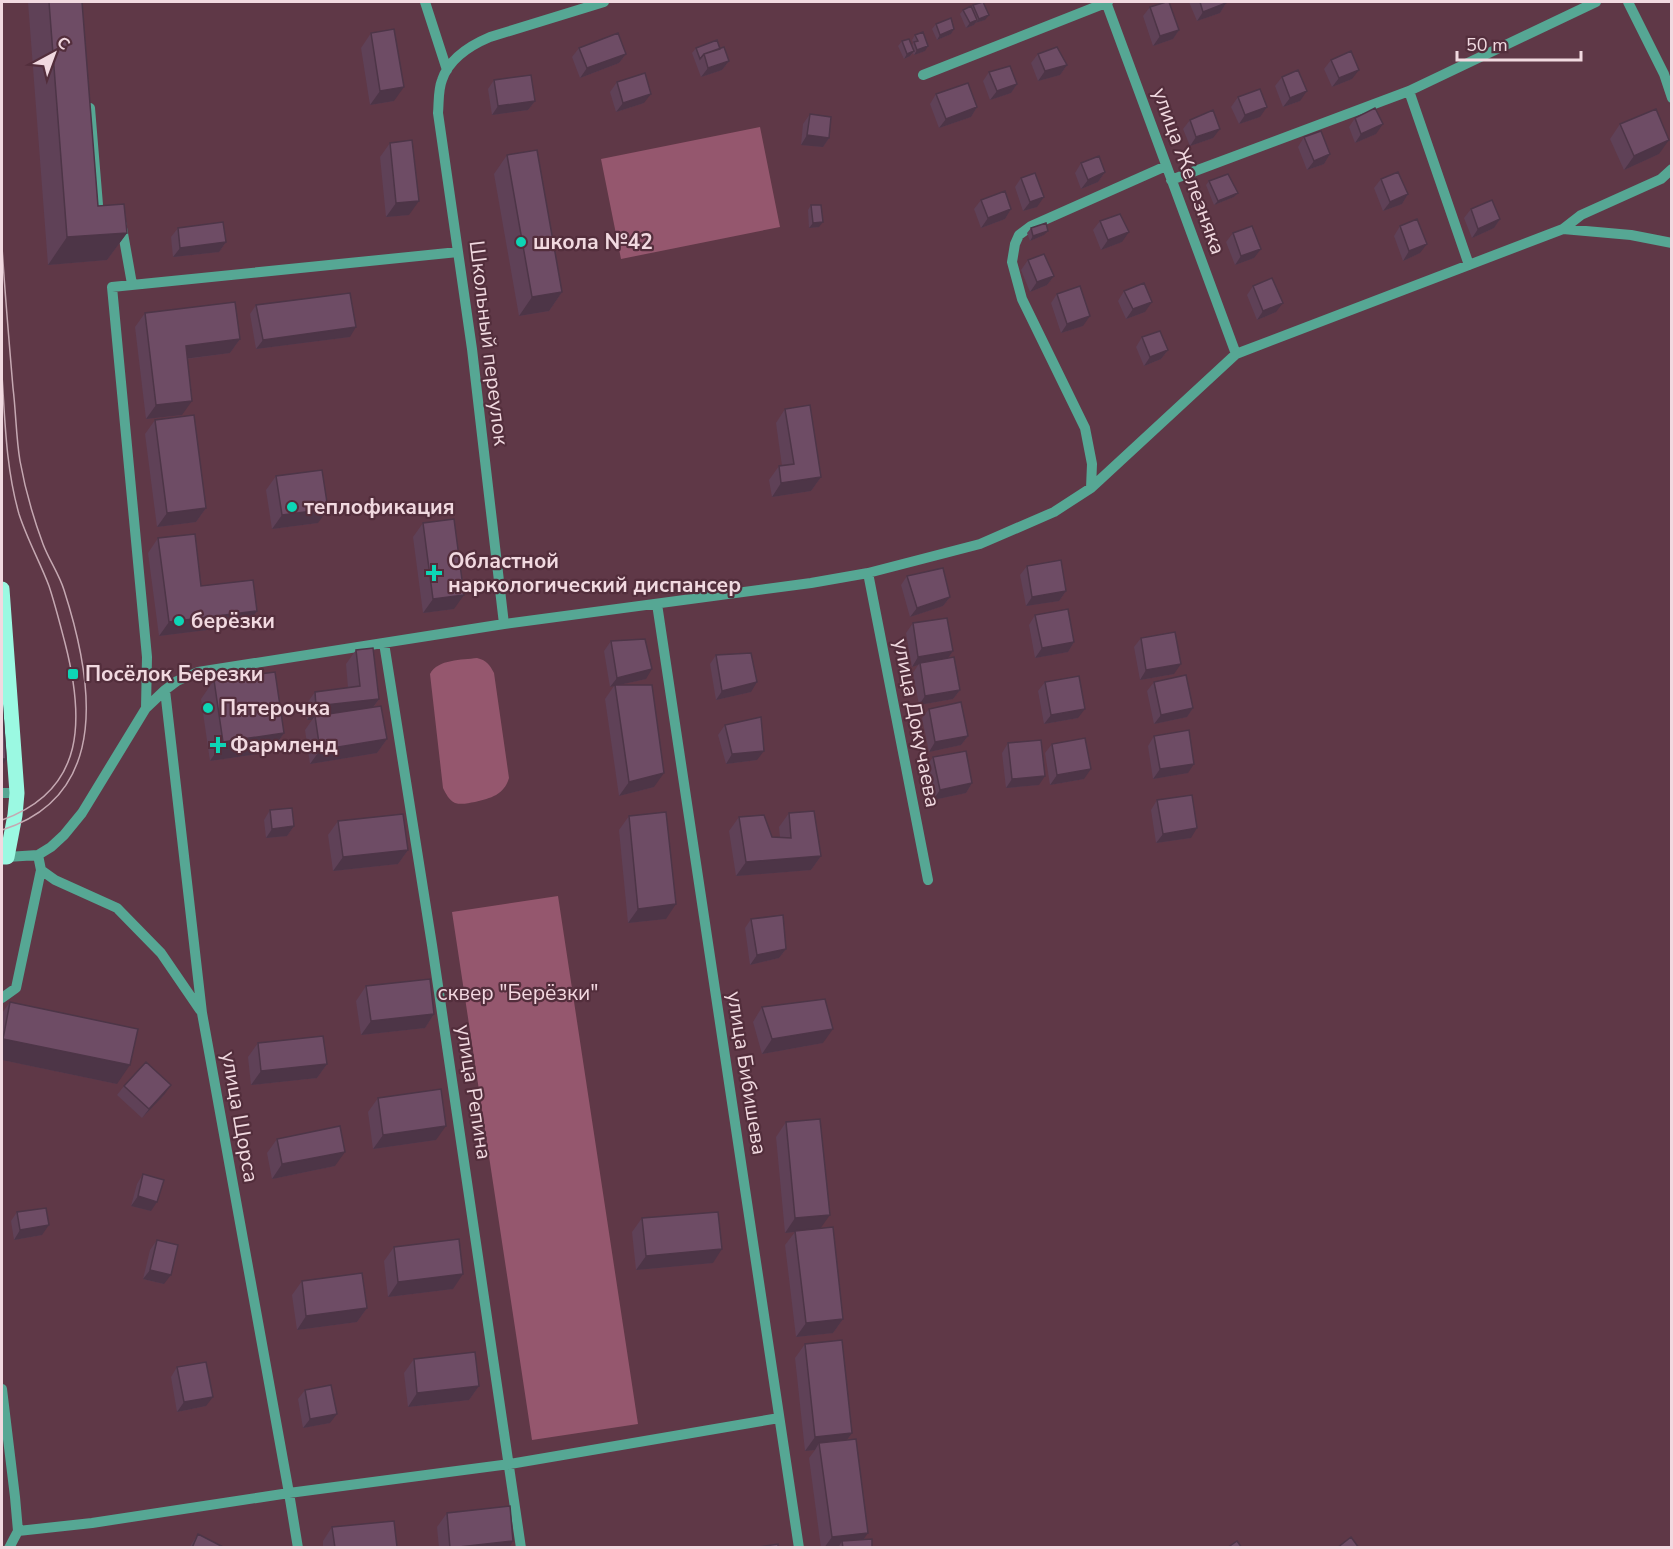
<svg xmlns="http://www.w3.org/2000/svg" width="1673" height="1549" viewBox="0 0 1673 1549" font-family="'Nunito Sans',sans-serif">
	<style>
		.green { fill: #95576e }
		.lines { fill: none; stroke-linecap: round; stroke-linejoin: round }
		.minor { stroke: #56a794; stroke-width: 10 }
		.major { stroke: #9bf9e2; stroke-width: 15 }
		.tram { stroke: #c5a8b2; stroke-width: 1.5 }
		.wall { fill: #5f4157 }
		.shaded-wall { fill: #4d3547 }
		.building { fill: #6e4c65; stroke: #4d3547; stroke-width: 1.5 }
		.poi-dot { fill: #0dd5b5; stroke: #532e3c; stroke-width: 2 }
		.labels { text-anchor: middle; stroke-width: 4.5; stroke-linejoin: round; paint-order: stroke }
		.street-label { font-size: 21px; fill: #f1d9e0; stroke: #532e3c }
		.poi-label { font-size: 21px; font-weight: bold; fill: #f1d9e0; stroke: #532e3c; text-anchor: start }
		.park-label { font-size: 21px; fill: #f3d8e1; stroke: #532e3c }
	</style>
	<rect width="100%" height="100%" fill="#5f3847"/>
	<path class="green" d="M760,127L780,227L621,259L601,159Z
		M477,658C486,660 490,665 494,673L509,778C504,795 491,798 475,802C468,803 462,805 455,803C449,800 446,794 443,788L430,674C438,659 462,660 477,658Z
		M558,896L638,1424L532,1440L452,912Z"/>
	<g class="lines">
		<path class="minor" d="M425,2L447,70
			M1106,2L1236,354
			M1628,2L1664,74L1672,98
			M923,75L1108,2
			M1409,91L1469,265
			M90,108L99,217H101
			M1171,180L1409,91L1596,2
			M121,222L132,284
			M1563,229L1581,215L1661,179L1672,169
			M1091,488L1092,464L1085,428L1022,299L1012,262L1015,244L1019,235L1031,226L1166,166
			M868,573L928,880
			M657,604L799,1548
			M504,624L472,349L438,113C439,102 438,90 442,80C449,59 471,45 490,37L604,2
			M384,643L432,945L521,1548
			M165,690L202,1013L289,1493L298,1548
			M146,708L147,657L112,287L458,252
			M2,793H17
			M38,855L41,870L55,880L117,908L161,953L200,1010
			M7,857L38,855L51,847L64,835L82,813L146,708L165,690L177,681L198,672L504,624L811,583L868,573L980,544L1054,512L1091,488L1236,354L1563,229L1631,235L1672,243
			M2,998L16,988L41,870
			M2,1389L15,1497L18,1531L9,1548
			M18,1531L92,1523L289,1493L510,1464L779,1418"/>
		<path class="major" d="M2,589L17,793L15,815L7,857H2"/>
		<path class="tram" d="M2,247C5,294 9,341 13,388C16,412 16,437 20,461C25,489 33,517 43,544C49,560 59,574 64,590C92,677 113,795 2,830
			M2,375C5,421 6,469 19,514C27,539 40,562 49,586C55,604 60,624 65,643C84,717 87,790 2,820"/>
	</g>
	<path class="wall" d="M28,2H82L98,206L127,233L107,260L48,265Z
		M1189,2H1226V3L1220,13L1197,21Z
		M973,5L985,20L975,23L974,25L966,28L960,14L963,10L971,8Z
		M1150,7L1179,30L1173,39L1153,46L1143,16Z
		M936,24L954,29L951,34L937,40L932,29Z
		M371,33L394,101L370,105L361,48Z
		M915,35L925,51L914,55L913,53L910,56L904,59L898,46L902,41L912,46L913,43L912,40Z
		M579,48L626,54L619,63L580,78L572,57Z
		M696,48L720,49L729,61L722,70L701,77L692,53Z
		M1038,54L1067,65L1060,75L1038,81L1031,63Z
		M1331,60L1352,79L1332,87L1324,69Z
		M989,72L1017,84L1011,93L990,100L983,81Z
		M1282,77L1300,101L1283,107L1275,86Z
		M494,80L535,101L528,110L492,115L488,89Z
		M617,82L644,103L616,112L610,92Z
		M936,94L977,107L971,117L939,128L930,104Z
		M1238,97L1260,117L1239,124L1231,107Z
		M810,114L829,138L823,147L801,145L803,124Z
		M1355,118L1376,134L1355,143L1349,127Z
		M1190,120L1213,138L1190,146L1183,129Z
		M1620,124L1659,154L1624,170L1610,139Z
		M1304,137L1330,154L1324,164L1307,170L1298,147Z
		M390,143L409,215L386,217L380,157Z
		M507,155L562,292L549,311L519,316L494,174Z
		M1081,163L1105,172L1098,182L1081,189L1075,173Z
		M1021,178L1037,207L1023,211L1015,187Z
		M1381,179L1408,194L1402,204L1383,211L1374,188Z
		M1209,181L1238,193L1234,197L1214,205L1206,185Z
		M981,200L1011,209L1005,219L981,228L974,209Z
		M811,205L819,227L809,228L808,210Z
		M1471,209L1500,219L1494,228L1472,238L1464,218Z
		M1100,221L1122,242L1101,250L1093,230Z
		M1400,226L1420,253L1403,261L1394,236Z
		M178,228L226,242L219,252L173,257L171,237Z
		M1031,228L1044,235L1030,241L1027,233Z
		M1233,233L1254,258L1235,265L1226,242Z
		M1028,260L1054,276L1047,285L1030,292L1021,270Z
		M1253,286L1276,312L1257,320L1247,295Z
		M1124,291L1145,312L1126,319L1118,301Z
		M1057,294L1083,326L1061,333L1051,303Z
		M256,305L350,337L256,349L250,314Z
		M145,313L240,339L230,353L187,359L182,415L146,419L135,327Z
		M1142,337L1168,350L1161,359L1144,366L1136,347Z
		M785,409L821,477L811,491L772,497L769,480L779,466H782L776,423Z
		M155,420L206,508L196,522L157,527L145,434Z
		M276,476L318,523L272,529L266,490Z
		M423,523L454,609L423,613L413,537Z
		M158,538L201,586L257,611L247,625L159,636L148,553Z
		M1027,566L1066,591L1059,601L1026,606L1020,575Z
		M907,576L950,597L943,606L910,617L901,585Z
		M1035,615L1074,642L1068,652L1035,658L1029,625Z
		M913,623L953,651L948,658L960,690L953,699L919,705L913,673L918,665L912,667L906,633Z
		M1141,638L1174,674L1140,680L1134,647Z
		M611,641L646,679L619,685L654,787L619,796L605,699L614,686L610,687L604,651Z
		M356,650L379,699L373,708L387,739L377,753L310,764L305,730L312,720H307L305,706L315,692L348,688L346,664Z
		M716,655L751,692L716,700L710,664Z
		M214,680L284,733L271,752L210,761L201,699Z
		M1045,682L1078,718L1044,724L1038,691Z
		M1154,682L1193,708L1187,717L1154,724L1147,691Z
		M929,709L968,736L961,745L929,752L922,718Z
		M725,725L757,760L726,764L718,735Z
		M1154,736L1188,773L1153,779L1148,746Z
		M1008,743L1039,785L1006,788L1002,753Z
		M1052,744L1084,779L1050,785L1045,753Z
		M933,757L972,783L966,793L933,800L926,767Z
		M1157,800L1191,838L1156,843L1151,810Z
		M270,810L294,826L287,836L266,838L264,820Z
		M789,813L821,856L811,870L736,876L729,831L739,817L772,837L780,838L779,827Z
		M629,816L666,919L628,923L619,830Z
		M338,821L408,850L398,864L333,871L328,835Z
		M751,919L786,949L779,958L750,965L745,928Z
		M366,986L434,1014L425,1028L361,1035L356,1001Z
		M10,1002L117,1084L2,1060V1013Z
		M762,1007L823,1043L762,1054L753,1022Z
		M258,1043L327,1064L317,1078L251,1085L248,1057Z
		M124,1086L164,1095L142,1118L117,1095Z
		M378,1098L436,1140L373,1149L368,1112Z
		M786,1122L820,1228L843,1319L833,1333L796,1337L785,1245L795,1232L785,1233L776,1137Z
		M277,1139L335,1166L272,1179L267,1153Z
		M143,1174L151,1211L131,1206L137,1184Z
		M17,1212L42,1235L14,1240L11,1221Z
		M642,1218L713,1263L636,1270L632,1232Z
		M157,1240L164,1284L143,1279L150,1250Z
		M394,1247L453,1289L388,1297L384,1261Z
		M302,1281L367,1308L357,1322L297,1330L292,1295Z
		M805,1344L852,1433L847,1440L863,1540L872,1548H821L809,1458L815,1450L805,1451L795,1358Z
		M414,1359L479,1386L469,1400L408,1407L404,1373Z
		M177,1367L206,1406L177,1412L171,1377Z
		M305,1390L330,1423L303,1428L298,1399Z
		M447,1513L509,1548H439L437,1527Z
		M332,1527L397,1548H323V1541Z
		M198,1534L225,1548H189Z"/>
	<path class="shaded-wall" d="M1226,3L1220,13L1197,21L1203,12Z
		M989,15L985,20L975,23L979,19Z
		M977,20L974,25L966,28L970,23Z
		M954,29L951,34L937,40L940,35Z
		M1179,30L1173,39L1153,46L1160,36Z
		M928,46L925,51L914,55L917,50Z
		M914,51L910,56L904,59L907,54Z
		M626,54L619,63L580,78L587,68Z
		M729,61L722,70L701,77L708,68Z
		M1067,65L1060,75L1038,81L1045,71Z
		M1359,70L1352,79L1332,87L1339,78Z
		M1017,84L1011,93L990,100L997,91Z
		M404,87L394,101L370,105L380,91Z
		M1307,91L1300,101L1283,107L1290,98Z
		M651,94L644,103L616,112L623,103Z
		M535,101L528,110L492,115L498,106Z
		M977,107L971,117L939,128L946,119Z
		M1267,107L1260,117L1239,124L1245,115Z
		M1383,124L1376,134L1355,143L1361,134Z
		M1220,129L1213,138L1190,146L1196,137Z
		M807,135L829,138L823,147L801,145Z
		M1669,140L1659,154L1624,170L1634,156Z
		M1330,154L1324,164L1307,170L1314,161Z
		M1105,172L1098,182L1081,189L1088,180Z
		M1238,193L1234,197L1214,205L1218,201Z
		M1408,194L1402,204L1383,211L1390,202Z
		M1044,197L1037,207L1023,211L1030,202Z
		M419,201L409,215L386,217L396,203Z
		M1011,209L1005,219L981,228L988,218Z
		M1500,219L1494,228L1472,238L1478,229Z
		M823,222L819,227L809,228L813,223Z
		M1048,231L1044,235L1030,241L1033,236Z
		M1129,232L1122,242L1101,250L1108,240Z
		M127,233L107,260L48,265L67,237Z
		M226,242L219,252L173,257L180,248Z
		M1427,244L1420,253L1403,261L1409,251Z
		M1261,249L1254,258L1235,265L1241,256Z
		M1054,276L1047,285L1030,292L1037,282Z
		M562,292L549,311L519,316L532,297Z
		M1152,302L1145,312L1126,319L1133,309Z
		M1283,303L1276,312L1257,320L1263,311Z
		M1090,316L1083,326L1061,333L1067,324Z
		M356,327L350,337L256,349L263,340Z
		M240,339L230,353L176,360L186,346Z
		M1168,350L1161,359L1144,366L1150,357Z
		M192,401L182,415L146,419L156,405Z
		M821,477L811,491L772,497L781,483Z
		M206,508L196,522L157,527L167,513Z
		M328,509L318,523L272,529L282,515Z
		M1066,591L1059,601L1026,606L1032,597Z
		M464,595L454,609L423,613L433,599Z
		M950,597L943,606L910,617L917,608Z
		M257,611L247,625L159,636L169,622Z
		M1074,642L1068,652L1035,658L1042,648Z
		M953,651L946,661L920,663L918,665L912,667L918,657Z
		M1181,664L1174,674L1140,680L1146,670Z
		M652,669L646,679L610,687L617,678Z
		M757,682L751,692L716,700L722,691Z
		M960,690L953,699L919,705L925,696Z
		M379,699L369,713L315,716L312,720H307L316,706Z
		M1193,708L1187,717L1154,724L1161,715Z
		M1085,709L1078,718L1044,724L1051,715Z
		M284,733L271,752L210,761L223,742Z
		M968,736L961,745L929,752L935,742Z
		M387,739L377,753L310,764L320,750Z
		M764,751L757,760L726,764L732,754Z
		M2,759H6L2,766Z
		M1194,764L1188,773L1153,779L1160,769Z
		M1091,769L1084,779L1050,785L1057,775Z
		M664,773L654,787L619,796L629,782Z
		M1045,776L1039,785L1006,788L1012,779Z
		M972,783L966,793L933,800L940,790Z
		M294,826L287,836L266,838L272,829Z
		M1197,828L1191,838L1156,843L1163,834Z
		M408,850L398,864L333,871L343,857Z
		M821,856L811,870L736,876L746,862Z
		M676,904L666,919L628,923L638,909Z
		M786,949L779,958L750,965L757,955Z
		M434,1014L425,1028L361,1035L371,1021Z
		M833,1029L823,1043L762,1054L772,1039Z
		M3,1039L130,1065L117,1084L2,1060V1040Z
		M327,1064L317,1078L251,1085L261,1071Z
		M171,1085L164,1095L142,1118L149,1109Z
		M446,1126L436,1140L373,1149L383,1135Z
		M345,1152L335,1166L272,1179L282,1164Z
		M138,1196L157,1202L151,1211L131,1206Z
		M830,1215L820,1229L785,1233L795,1218Z
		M49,1225L42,1235L14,1240L20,1230Z
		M722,1249L713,1263L636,1270L646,1256Z
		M150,1270L171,1275L164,1284L143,1279Z
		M463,1274L453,1289L388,1297L398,1282Z
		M367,1308L357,1322L297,1330L306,1316Z
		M843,1319L833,1333L796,1337L806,1323Z
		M479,1386L469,1400L408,1407L417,1393Z
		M213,1397L206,1406L177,1412L184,1402Z
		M337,1414L330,1423L303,1428L310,1419Z
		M852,1433L842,1447L819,1443L815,1450L805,1451L815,1437Z
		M868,1533L858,1547L842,1541L838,1548H824L832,1537Z
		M513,1541L509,1548H454Z"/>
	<path class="building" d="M49,2H82L98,206L124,204L127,233L67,237Z
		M983,2L989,15L979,19L973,5Z
		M1166,2H1169L1179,30L1160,36L1150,7Z
		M1200,2H1226V3L1203,12Z
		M971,6L977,20L970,23L963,10Z
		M951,18L954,29L940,35L936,24Z
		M394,29L404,87L380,91L371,33Z
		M923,32L928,46L917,50L914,42L918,41L915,35Z
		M618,33L626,54L587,68L579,48Z
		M909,39L914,51L907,54L902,41Z
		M717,40L720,49L704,54L700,59L696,48Z
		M724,47L729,61L708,68L704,54Z
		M1057,47L1067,65L1045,71L1038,54Z
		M1351,51L1359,70L1339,78L1331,60Z
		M1010,66L1017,84L997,91L989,72Z
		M1298,70L1307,91L1290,98L1282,77Z
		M645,73L651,94L623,103L617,82Z
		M531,75L535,101L498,106L494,80Z
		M968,83L977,107L946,119L936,94Z
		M1260,89L1267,107L1245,115L1238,97Z
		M1375,108L1383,124L1361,134L1355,118Z
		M1656,109L1669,140L1634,156L1620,124Z
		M1213,110L1220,129L1196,137L1190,120Z
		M810,114L831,117L829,138L807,135Z
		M1321,131L1330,154L1314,161L1304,137Z
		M412,140L419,201L396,203L390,143Z
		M537,150L562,292L532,297L507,155Z
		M1099,156L1105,172L1088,180L1081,163Z
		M1398,172L1408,194L1390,202L1381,179Z
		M1035,173L1044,197L1030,202L1021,178Z
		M1228,174L1238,193L1218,201L1209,181Z
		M1005,191L1011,209L988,218L981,200Z
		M1492,200L1500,219L1478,229L1471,209Z
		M811,205H821L823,222L813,223Z
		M1120,214L1129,232L1108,240L1100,221Z
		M1417,219L1427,244L1409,251L1400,226Z
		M223,222L226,242L180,248L178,228Z
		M1046,223L1048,231L1033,236L1031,228Z
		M1252,226L1261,249L1241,256L1233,233Z
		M1044,254L1054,276L1037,282L1028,260Z
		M1272,278L1283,303L1263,311L1253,286Z
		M1144,283L1152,302L1133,309L1124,291Z
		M1080,286L1090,316L1067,324L1057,294Z
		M350,293L356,327L263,340L256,305Z
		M235,302L240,339L186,346L192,401L156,405L145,313Z
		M1160,331L1168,350L1150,357L1142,337Z
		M810,405L821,477L781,483L779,466L794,464L785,409Z
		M194,415L206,508L167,513L155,420Z
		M322,470L328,509L282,515L276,476Z
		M454,519L464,595L433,599L423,523Z
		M195,534L201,586L253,580L257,611L169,622L158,538Z
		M1061,560L1066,591L1032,597L1027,566Z
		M943,568L950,597L917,608L907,576Z
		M1068,609L1074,642L1042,648L1035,615Z
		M947,618L953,651L918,657L913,623Z
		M1175,632L1181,664L1146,670L1141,638Z
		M645,639L652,669L617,678L611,641Z
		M373,648L379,699L316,706L315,692L360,686L356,650Z
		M751,653L757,682L722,691L716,655Z
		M954,657L960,690L925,696L920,663Z
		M275,672L284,733L223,742L214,680Z
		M1186,675L1193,708L1161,715L1154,682Z
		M1079,676L1085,709L1051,715L1045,682Z
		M615,685H652L664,773L629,782Z
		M2,700L6,759H2Z
		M961,702L968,736L935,742L929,709Z
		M381,706L387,739L320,750L315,716Z
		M761,717L764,751L732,754L725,725Z
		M1189,730L1194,764L1160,769L1154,736Z
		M1085,738L1091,769L1057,775L1052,744Z
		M1041,740L1045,776L1012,779L1008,743Z
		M966,751L972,783L940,790L933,757Z
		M1192,795L1197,828L1163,834L1157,800Z
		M292,808L294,826L272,829L270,810Z
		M814,811L821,856L746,862L739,817L764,815L772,837L791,838L789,813Z
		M666,812L676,904L638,909L629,816Z
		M403,814L408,850L343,857L338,821Z
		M783,915L786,949L757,955L751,919Z
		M430,979L434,1014L371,1021L366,986Z
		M825,999L833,1029L772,1039L762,1007Z
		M10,1002L138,1029L130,1065L3,1039Z
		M323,1036L327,1064L261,1071L258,1043Z
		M146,1062L171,1085L149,1109L124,1086Z
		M441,1089L446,1126L383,1135L378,1098Z
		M820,1119L830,1215L795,1218L786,1122Z
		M340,1126L345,1152L282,1164L277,1139Z
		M143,1174L164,1180L157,1202L138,1196Z
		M46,1208L49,1225L20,1230L17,1212Z
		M718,1212L722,1249L646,1256L642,1218Z
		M833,1227L843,1319L806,1323L795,1231Z
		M459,1239L463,1274L398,1282L394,1247Z
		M157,1240L178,1245L171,1275L150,1270Z
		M362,1273L367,1308L306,1316L302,1281Z
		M842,1340L852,1433L815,1437L805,1344Z
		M475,1352L479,1386L417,1393L414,1359Z
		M206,1362L213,1397L184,1402L177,1367Z
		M331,1385L337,1414L310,1419L305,1390Z
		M856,1439L868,1533L832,1537L819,1443Z
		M510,1506L513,1541L450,1548L447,1513Z
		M394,1521L397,1547L335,1548L332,1527Z
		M198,1534L225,1548H192Z
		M1351,1537L1359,1548H1337Z
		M872,1539V1548H843L842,1541Z
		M1237,1541L1242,1548H1227Z
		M778,1544V1548H752Z"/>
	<g class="poi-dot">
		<circle cx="521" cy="242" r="6"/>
		<circle cx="292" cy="507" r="6"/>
		<path d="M431 564h6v6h6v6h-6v6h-6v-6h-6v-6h6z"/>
		<circle cx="179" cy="621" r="6"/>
		<rect x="67" y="668" width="12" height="12" rx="3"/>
		<circle cx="208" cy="708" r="6"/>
		<path d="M215 736h6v6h6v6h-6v6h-6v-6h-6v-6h6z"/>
	</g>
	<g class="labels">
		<g class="street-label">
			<text transform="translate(1189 171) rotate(70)" y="7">улица Железняка</text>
			<text transform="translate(489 343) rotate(83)" y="7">Школьный переулок</text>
			<text transform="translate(917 723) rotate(79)" y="7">улица Докучаева</text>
			<text transform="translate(747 1073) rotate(81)" y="7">улица Бибишева</text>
			<text transform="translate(474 1092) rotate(81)" y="7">улица Репина</text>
			<text transform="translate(240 1117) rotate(80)" y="7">улица Щорса</text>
		</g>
		<g class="poi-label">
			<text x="533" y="249">школа №42</text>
			<text x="304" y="514">теплофикация</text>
			<text x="448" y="568">Областной<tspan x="448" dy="24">наркологический диспансер</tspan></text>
			<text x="191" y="628">берёзки</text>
			<text x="85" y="681">Посёлок Березки</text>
			<text x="220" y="715">Пятерочка</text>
			<text x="230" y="752">Фармленд</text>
		</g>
		<g class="park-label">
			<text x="518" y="1000">сквер "Берёзки"</text>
		</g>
	</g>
	<rect width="1673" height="1549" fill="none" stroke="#f1d9e0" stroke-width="6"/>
	<g transform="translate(54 54) rotate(41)" stroke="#532e3c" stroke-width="4.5" paint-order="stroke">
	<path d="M0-4.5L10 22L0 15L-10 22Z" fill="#f1d9e0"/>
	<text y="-9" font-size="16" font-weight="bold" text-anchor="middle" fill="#f1d9e0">С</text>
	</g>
	<path d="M1457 51v9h124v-9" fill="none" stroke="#f1d9e0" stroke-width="3"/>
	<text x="1466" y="51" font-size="18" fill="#f1d9e0" stroke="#532e3c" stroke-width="4.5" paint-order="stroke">50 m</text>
</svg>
